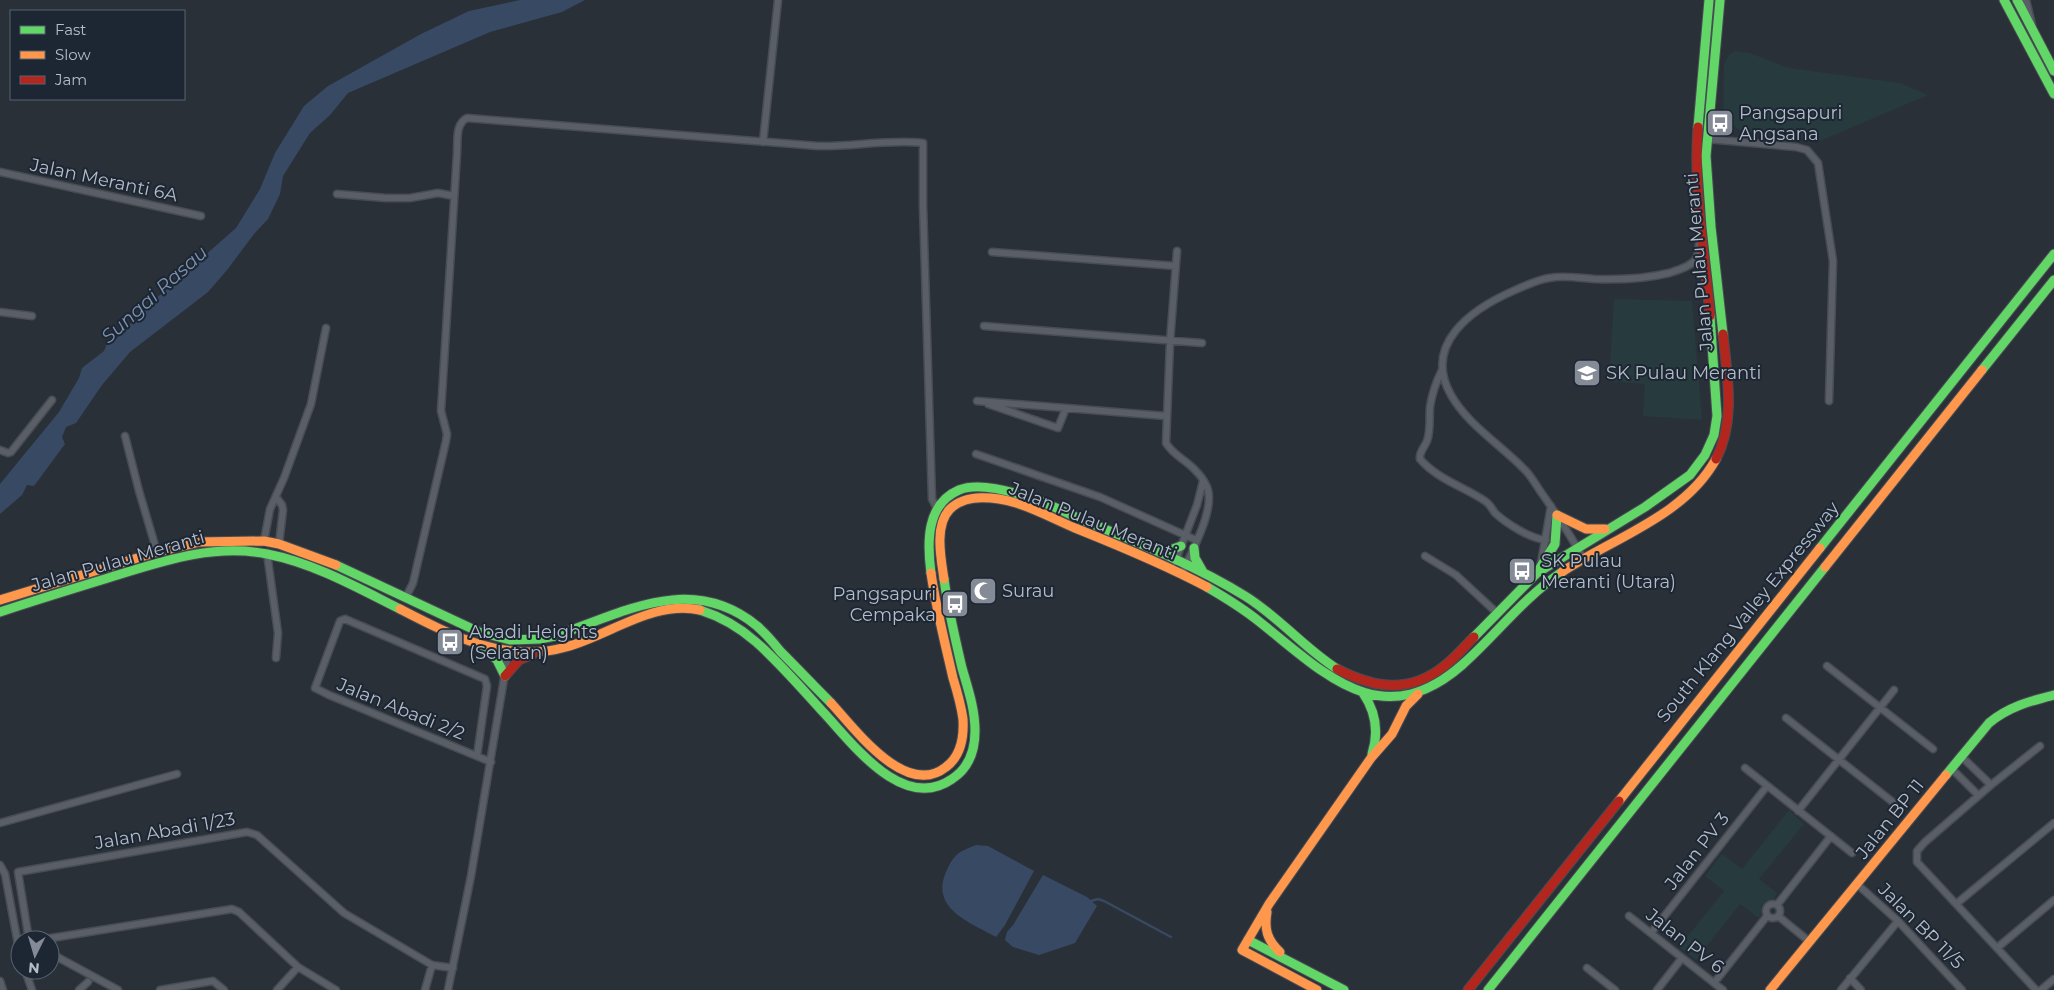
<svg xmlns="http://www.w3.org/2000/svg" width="2054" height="990" viewBox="0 0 2054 990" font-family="Montserrat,sans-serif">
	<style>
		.green { fill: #273a3e }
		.water { fill: #384963 }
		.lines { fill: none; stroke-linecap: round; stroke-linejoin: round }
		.stream { stroke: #384963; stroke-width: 2.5 }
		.street-casing { stroke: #484c53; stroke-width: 9 }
		.fast-casing { stroke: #484c53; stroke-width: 11 }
		.slow-casing { stroke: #484c53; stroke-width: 11 }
		.jam-casing { stroke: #484c53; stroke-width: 11 }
		.street { stroke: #5a5e66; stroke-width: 6 }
		.fast { stroke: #63d668; stroke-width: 9 }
		.slow { stroke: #ff974d; stroke-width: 9 }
		.jam { stroke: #b3261e; stroke-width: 9 }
		.labels { text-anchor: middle; stroke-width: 4; stroke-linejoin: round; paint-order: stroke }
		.poi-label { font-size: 18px; fill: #b4bcc9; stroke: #1d2633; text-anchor: start }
		.street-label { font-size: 18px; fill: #b4bcc9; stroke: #1d2633 }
		.water-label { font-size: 19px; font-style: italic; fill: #7c92b1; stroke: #1d2633 }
	</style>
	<rect width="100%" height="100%" fill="#2a3038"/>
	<path class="green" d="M1735,51L1750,53L1789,68L1900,83L1928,95L1820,141L1741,131L1730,123L1723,114L1724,64L1729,55Z
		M1614,299L1692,301L1702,420L1643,416L1645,384L1609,381Z
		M1789,810L1804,824L1759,879L1777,893L1774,899L1765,902L1761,906V915L1759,918L1740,904L1696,960L1679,947L1724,891L1705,876L1722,854L1742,869Z"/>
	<path class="water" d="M520,0H585L562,12L490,32L348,93L330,115L310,133L283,176L280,194L268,219L254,234L227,270L208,292L130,352L102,385L76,423L66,427L62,437L65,444L34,486L27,485L22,495L0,514V484L59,412L79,378L82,368L104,351L108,341L116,339L143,310L236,228L260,189L275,153L304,106L328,86L421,34L469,11Z
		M976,845L988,846L1034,871L1005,925L996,937C970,922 930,909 946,872C954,854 958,852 976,845Z
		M1043,875L1087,897L1097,906L1075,943L1039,955L1013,947L1005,940L1007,932L1013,925Z"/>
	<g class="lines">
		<path class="stream" d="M1091,901L1098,899L1104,901L1171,937"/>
		<g class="street-casing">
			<path id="street" d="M2026,0L2032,25
				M1707,139L1796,147L1807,150L1818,163L1833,261L1829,401
				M763,142L778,0
				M0,172L201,216
				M337,194L386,198H410L438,193L454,196
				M1177,251L1170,342L1166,443C1173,455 1186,460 1195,470C1199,474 1204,480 1206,485C1218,506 1190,554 1182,574
				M992,252L1176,266
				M0,312L32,316
				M984,326L1202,343
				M1442,370C1436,382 1432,393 1430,407C1429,418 1431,430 1427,441C1424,448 1419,452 1420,459C1437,479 1464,487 1485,501C1490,504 1492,509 1495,513C1507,524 1531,539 1546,540
				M977,401L1166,416
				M988,404L1058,428L1066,408
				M125,436L139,491L157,552
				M0,450L8,453L11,452L52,400
				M976,454L1100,497L1196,540
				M276,497L282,505L283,510L279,544
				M264,541L270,509L284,478L311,404L326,328
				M267,553L278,633L276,658
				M1425,556L1456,575L1497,613
				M1583,558C1571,536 1557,515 1543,495C1537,487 1532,477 1525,470C1501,445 1468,425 1451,395C1422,344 1472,309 1513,291C1525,286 1536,280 1549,278C1563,275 1579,278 1594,279C1620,280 1644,279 1669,273C1678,270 1690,267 1696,259C1698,255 1698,249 1699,244
				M1175,562L1197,505L1203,481
				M1541,563L1551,506
				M406,597L413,583L446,441L447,434L441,411L457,153C458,140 455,124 467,118L818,146C852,147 888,139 923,143V205L932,499L937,509
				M1827,666L1933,749
				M1786,718L1894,803
				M477,756L487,686L485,679L345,619L340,621L315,688L329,695L491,762
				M1961,756L1991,785
				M1745,768L1852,853
				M1952,769L1978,795
				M1798,811L1894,690
				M0,823L177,774
				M0,865L5,874L20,955
				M1858,885L1898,921L1962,990
				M1766 911a7 7 0 1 1 14 0a7 7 0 1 1-14 0Z
				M1956,904L2054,823
				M1777,905L1831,836
				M1629,916L1723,990
				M1778,916L1810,942
				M1651,933L1767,786
				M29,940L18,872L247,832L257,835L344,913L432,965L453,968
				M39,940L232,909L239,912L298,967L336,990
				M1997,948L2054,900
				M50,953L118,990
				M1587,968L1615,990
				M25,970L32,990
				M1850,978L1861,990
				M0,981L3,990
				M1714,983L1767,916
				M79,990L88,982
				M160,990L213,981L224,990
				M277,990L298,967
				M425,990L432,965
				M448,990L471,876L509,649
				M1657,990L1682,958
				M1841,990L1898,921
				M2036,990L1917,862V851L1925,842L1991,785L2040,746
				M2041,990L2054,979"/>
		</g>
		<g class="fast-casing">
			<path id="fast" d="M1720,0L1706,156L1711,227L1723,334
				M2004,0L2054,94
				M2017,0L2054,71
				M1698,127L1709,0
				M1982,370L2054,280
				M1194,548L1195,558L1203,572
				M1820,548L2054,254
				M1159,552H1165L1181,546
				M336,565L479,632L510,640L540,639L555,636C623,613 691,572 757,626C765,633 773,642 780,651C797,668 814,686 831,703
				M1540,568L1555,544L1557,515
				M931,573C927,543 926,504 959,490C976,483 1001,489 1018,494C1041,499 1063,512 1085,521C1139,543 1195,565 1245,596C1279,617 1304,648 1337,669
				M1207,587C1226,598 1244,609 1261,623C1325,674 1382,735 1462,665C1496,635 1523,598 1562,572
				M700,610C722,617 739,627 756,642C780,663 802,689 824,713C853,744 903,813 952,779C969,768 975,751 975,731C975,709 968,689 962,668C955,638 948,609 944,579
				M0,612C36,600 72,589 108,578C160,562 213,543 267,554C314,563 358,588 400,609
				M1474,637L1537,573L1645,507L1690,475L1705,455L1714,435L1717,416L1710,316
				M484,647L497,660L505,676
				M1363,693C1376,712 1379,732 1372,754
				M1946,775L1989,723C2008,707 2030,701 2054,695
				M1248,940L1344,990
				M1488,990L1825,567"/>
		</g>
		<g class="slow-casing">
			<path id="slow" d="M1557,515L1586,529H1605
				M1825,567L1982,370
				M1562,572C1613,538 1685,516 1716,459
				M944,579C941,559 934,525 950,509C966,493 996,497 1016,503C1036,509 1056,520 1075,528C1120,546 1164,564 1207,587
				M0,600L157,552L199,542L264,541L279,544L336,565
				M400,609C452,636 507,664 566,647C610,635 653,600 700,610
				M831,703C855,729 906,799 946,767C961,756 964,736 963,719C961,705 957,691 953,678C945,643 936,608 931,573
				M1619,801L1820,548
				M1267,912C1264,929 1267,940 1280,952
				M1317,990L1242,950L1269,904L1371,758L1392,734L1406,706L1418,694
				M1770,990L1946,775"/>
		</g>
		<g class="jam-casing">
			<path id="jam" d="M1698,127C1693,191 1705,253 1710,316
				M1716,459C1736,421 1727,375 1723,334
				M1337,669C1374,688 1408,694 1443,667C1454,659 1464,647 1474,637
				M505,676L519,660L533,654
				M1468,990L1619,801"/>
		</g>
		<use href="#street" class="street"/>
		<use href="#fast" class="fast"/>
		<use href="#slow" class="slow"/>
		<use href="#jam" class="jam"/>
	</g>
	<defs>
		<g id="bus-square" transform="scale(1.4375)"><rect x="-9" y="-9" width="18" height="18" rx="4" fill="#848b96" stroke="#1d2633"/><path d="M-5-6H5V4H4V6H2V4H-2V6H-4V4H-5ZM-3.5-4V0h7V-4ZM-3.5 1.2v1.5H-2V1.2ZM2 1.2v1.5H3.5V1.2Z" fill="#fff"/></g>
		<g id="school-square" transform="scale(1.4375)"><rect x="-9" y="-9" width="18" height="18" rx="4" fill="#848b96" stroke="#1d2633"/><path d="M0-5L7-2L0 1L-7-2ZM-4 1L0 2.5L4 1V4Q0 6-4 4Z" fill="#fff"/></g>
		<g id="mosque-square" transform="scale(1.4375)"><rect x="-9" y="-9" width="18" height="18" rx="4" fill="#848b96" stroke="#1d2633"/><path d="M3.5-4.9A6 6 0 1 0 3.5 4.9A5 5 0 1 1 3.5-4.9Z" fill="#fff"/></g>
	</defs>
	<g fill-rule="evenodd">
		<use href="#bus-square" x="1720" y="123"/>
		<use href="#school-square" x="1587" y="373"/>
		<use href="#bus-square" x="1522" y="571"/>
		<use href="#mosque-square" x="983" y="591"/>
		<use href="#bus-square" x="955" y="604"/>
		<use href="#bus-square" x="450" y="642"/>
	</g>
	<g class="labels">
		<g class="poi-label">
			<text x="1739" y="119">Pangsapuri<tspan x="1739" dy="21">Angsana</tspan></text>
			<text x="1606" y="379">SK Pulau Meranti</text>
			<text x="1541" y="567">SK Pulau<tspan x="1541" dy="21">Meranti (Utara)</tspan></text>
			<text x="1002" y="597">Surau</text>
			<text x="936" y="600" text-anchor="end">Pangsapuri<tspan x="936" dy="21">Cempaka</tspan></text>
			<text x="469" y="638">Abadi Heights<tspan x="469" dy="21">(Selatan)</tspan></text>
		</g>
		<g class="street-label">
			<text transform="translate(104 180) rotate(12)" y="6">Jalan Meranti 6A</text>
			<text transform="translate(1699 262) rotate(-95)" y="6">Jalan Pulau Meranti</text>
			<text transform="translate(1093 521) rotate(22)" y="6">Jalan Pulau Meranti</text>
			<text transform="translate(118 561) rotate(-16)" y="6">Jalan Pulau Meranti</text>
			<text transform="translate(1748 612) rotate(-51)" y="6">South Klang Valley Expressway</text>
			<text transform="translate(401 709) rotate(22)" y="6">Jalan Abadi 2/2</text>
			<text transform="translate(1890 819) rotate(-51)" y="6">Jalan BP 11</text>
			<text transform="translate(165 831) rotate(-10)" y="6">Jalan Abadi 1/23</text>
			<text transform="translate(1697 851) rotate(-52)" y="6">Jalan PV 3</text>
			<text transform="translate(1921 926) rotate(45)" y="6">Jalan BP 11/5</text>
			<text transform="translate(1685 941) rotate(38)" y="6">Jalan PV 6</text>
		</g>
		<g class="water-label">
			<text transform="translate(154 294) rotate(-42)" y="7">Sungai Rasau</text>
		</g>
	</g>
	<rect x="10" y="10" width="175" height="90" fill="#1d2633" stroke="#59626f"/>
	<rect x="20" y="26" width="25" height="8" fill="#63d668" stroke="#59626f"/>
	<text x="55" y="35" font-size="15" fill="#b4bcc9">Fast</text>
	<rect x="20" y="51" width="25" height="8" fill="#ff974d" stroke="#59626f"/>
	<text x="55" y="60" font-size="15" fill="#b4bcc9">Slow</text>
	<rect x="20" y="76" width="25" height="8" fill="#b3261e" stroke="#59626f"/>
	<text x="55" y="85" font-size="15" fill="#b4bcc9">Jam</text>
	<g transform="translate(35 955) rotate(185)"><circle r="24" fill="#1d2633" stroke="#59626f"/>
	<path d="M0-4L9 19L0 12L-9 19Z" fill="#848b96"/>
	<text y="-8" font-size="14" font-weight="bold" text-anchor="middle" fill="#b4bcc9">N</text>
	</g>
</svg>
